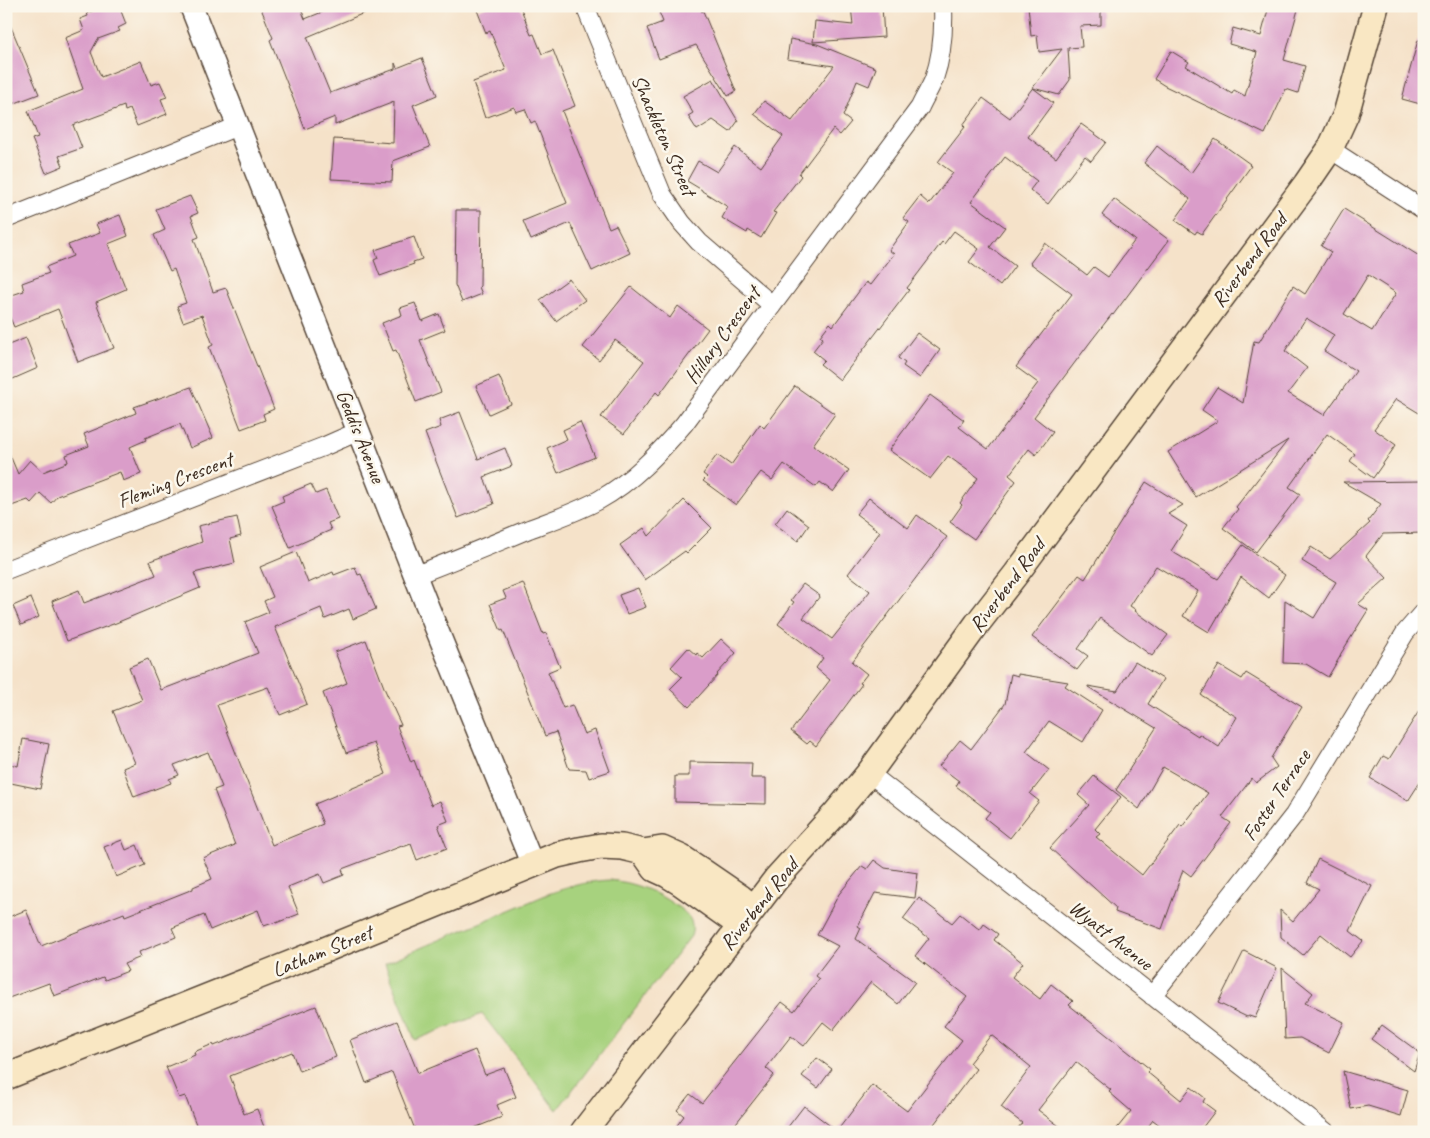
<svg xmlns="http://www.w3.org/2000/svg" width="1430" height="1138" viewBox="0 0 1430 1138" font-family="Caveat,sans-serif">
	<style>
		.green { fill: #a7d27e; stroke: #717e4e }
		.building { fill: #da9dc9; fill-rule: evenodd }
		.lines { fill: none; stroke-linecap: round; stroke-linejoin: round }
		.minor-casing { stroke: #574638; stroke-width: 20 }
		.tertiary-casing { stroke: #574638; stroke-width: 25 }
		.secondary-casing { stroke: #574638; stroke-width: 28 }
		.minor { stroke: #fff; stroke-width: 18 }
		.tertiary { stroke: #fff; stroke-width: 22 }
		.secondary { stroke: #f9e7c3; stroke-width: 25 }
		.labels { text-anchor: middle; stroke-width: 5; stroke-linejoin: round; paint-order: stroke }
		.street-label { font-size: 21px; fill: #3b2a1e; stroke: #fbf7ec }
	</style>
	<rect width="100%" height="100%" fill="#fbf7ec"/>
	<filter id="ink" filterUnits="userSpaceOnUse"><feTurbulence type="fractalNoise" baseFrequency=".02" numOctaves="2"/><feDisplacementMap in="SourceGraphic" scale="10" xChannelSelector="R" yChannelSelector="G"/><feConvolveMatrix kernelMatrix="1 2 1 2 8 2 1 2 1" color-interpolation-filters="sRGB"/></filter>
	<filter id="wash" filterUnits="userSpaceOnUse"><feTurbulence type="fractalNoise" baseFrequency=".0096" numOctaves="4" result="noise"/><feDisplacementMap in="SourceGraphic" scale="20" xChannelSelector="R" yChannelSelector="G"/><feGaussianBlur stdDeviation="1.12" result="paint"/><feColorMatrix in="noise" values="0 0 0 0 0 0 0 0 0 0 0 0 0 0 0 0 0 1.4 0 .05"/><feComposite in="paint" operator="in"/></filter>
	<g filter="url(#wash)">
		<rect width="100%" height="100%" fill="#f5e2c9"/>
		<path class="green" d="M610,880C635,883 655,891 675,905C687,913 696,921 691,936L557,1110L482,1014L415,1040L385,963L548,894C569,887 588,881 610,880Z"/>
		<g id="blocks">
			<path class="building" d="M105,6H119L126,24L118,28L120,31L98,39L91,52L101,77L141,61L151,85L160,82L167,97L161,99L167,114L137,126L130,109L125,111L124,106L73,125L82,148L59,156L63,166L46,173L32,139L38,137L28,111L83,89L65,38L84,30L80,19L88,16L87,13Z
				M260,6H300L305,19L337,6H381L307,37L330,93L395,69V63L397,68L422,58L437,95L413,105L430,147L393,161L392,182L331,179L334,139L393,143L394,102L335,125V117L305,129L270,40L273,38Z
				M487,6H520L531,35L534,34L542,54L553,50L575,106L562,111L609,228L616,225L630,253L592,271L570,223L531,240L523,221L567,203L535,121L531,123L525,109L516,112L514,107L485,118L473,82L506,70L490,31L486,33L477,10Z
				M676,6H700L702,12L703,11L736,91L728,96L696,45L659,59L647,28L663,22L659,12Z
				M851,6H882L884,37L813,42L815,21L853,25Z
				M1028,6H1096V8L1101,7V25L1080,26L1082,47L1068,48L1070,80L1059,95L1033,88L1053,103L1028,137L1056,158L1081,124L1106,142L1091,161L1085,156L1048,204L1030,190L1037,181L1005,157L971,202L1005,227L990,247L1015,266L1000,286L969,262L979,249L954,231L944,244L942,242L907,288L909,290L840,380L820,364L824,360L813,351L823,338L820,336L830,323L833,326L866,282L870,285L894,254L889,250L909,222L903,218L920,196L929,204L953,173L938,162L965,127L963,125L983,98L1010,118L1062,49L1039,52L1037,35L1031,36Z
				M1269,6H1299L1284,60L1305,66L1298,93L1286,89L1265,134L1165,86L1154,79L1171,51L1189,62L1186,66L1232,94L1234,90L1245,96L1257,52L1229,44L1233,28L1261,36Z
				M6,15L39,94L10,105L6,94Z
				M790,39L817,44L876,68L869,86L857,81L843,116L851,122L840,135L833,129L799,174L801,176L773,212L776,213L761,238L748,230L747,233L722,218L728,207L702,191V190L687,181L698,161L717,172L735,147L761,167L783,136L754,114L764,101L792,121L834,66L787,59Z
				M1418,40L1424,41V105L1402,99Z
				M713,79L738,121L730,132L713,120L697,130L688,116L693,113L683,96Z
				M1215,139L1250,164L1249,165L1251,166L1202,234L1197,231L1195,234L1175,220L1190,199L1144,163L1157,146L1191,173Z
				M190,196L198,213L191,216L199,237L194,239L213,292L226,288L274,409L263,414L265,420L241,429L209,347L213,345L202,315L183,322L177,306L186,303L174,269L170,271L154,235L165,230L156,209Z
				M1114,199L1169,240L1113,315L1112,314L1091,341L1034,417L1053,432L1036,455L1029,449L1009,475L1016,481L974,539L950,522L962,505L960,503L978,478L948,456L930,479L889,450L930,395L964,420L959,427L988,449L1038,383L1016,367L1072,294L1030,263L1045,243L1087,275L1094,267L1108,277L1135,240L1102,215Z
				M1344,209L1424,259V416L1396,399L1374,429L1396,445L1373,478L1350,461L1355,454L1327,434L1289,487L1300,494L1256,552L1223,528L1238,509L1236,507L1288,440L1196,497L1168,452L1218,421L1202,410L1217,387L1243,403L1254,341L1259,342L1293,286L1305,294L1331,252L1321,246ZM1368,275L1396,293L1372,331L1344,314ZM1306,318L1334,335L1324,351L1356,371L1324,415L1288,393L1307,368L1285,351Z
				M456,210H481L480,286L479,287L482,294L462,302L455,285Z
				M120,215L128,236L108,244L126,289L96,302L114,348L78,362L58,309L14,327L6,308V297L24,291L22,283L49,273L46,267L73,256L68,245L100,233L96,224Z
				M414,237L422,259L413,262L414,264L380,276L374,260L378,258L375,250Z
				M569,279L585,300L556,321L540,300Z
				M631,287L670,318L678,306L708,329L659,395L656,392L624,434L601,417L644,361L615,340L599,360L583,347Z
				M415,303L422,321L439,314L445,330L420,340L441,392L416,402L396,350L393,351L382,323L402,315L400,308Z
				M917,333L940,350L920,378L903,366L905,363L898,358Z
				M26,338L38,368L6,382V346Z
				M499,376L511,404L489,414L476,386Z
				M795,386L835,414L813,445L849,470L833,492L820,482L816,487L784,464L772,480L761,472L736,505L703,481L707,477L703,474L717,455L731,465L760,424L764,428Z
				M191,387L213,438L190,448L180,424L145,438L146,440L130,447L141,474L123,481L120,472L57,496L51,503L40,493L31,503L28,500L6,508V446L18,474L30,460L43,472L68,462L66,455L89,446L84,434L136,413L134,407Z
				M460,412L478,459L505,448L512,466L484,477L494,504L458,518L425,433L441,427L439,420Z
				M580,422L595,457L558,473L547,448L567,439L563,430Z
				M1424,481V533L1383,534L1366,556L1387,578L1358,604L1368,610L1340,655H1341L1328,677L1306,664L1283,663L1285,600L1314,618L1336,582L1302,561L1311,547L1330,559L1370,523L1368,521L1381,504L1343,482Z
				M1146,482L1183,505L1168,514L1187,526L1171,551L1218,579L1243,545L1285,575L1269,598L1241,577L1209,632L1183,616L1198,591L1156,566L1130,606L1136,610L1135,611L1168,635L1152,656L1100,618L1078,649L1088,656L1077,670L1032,637L1079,575L1085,579Z
				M311,484L316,494L326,490L338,519L328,523L331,530L290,548L272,506L284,501L282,496Z
				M869,498L908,528L917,515L947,537L852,662L867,674L860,683L862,684L816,746L810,741L807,744L791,731L830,680L816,668L823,658L778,624L794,602L791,600L803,584L820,596L803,618L832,639L870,591L848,574L880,532L856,514Z
				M684,500L712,528L687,553L685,551L645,580L620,545L644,528L649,536Z
				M787,508L809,525L798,541L775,524Z
				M237,517L241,536L230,539L235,563L194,573L200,588L116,623L67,641L52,601L79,590L84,603L156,575L150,561L202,542L198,526Z
				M296,552L308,583L333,572L334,575L355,567L358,575L361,574L376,609L353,619L349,609L325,619L321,608L275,627L307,704L280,715L268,687L217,705L272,845L323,824L315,804L386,774L374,743L346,753L323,693L347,683L335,652L366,640L385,690L401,725L397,726L411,762L414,760L431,805L440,801L448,821L438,825L447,848L417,860L411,844L403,847L402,846L342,869L344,875L324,883L320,874L288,887L299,914L276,923V922L264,926L258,910L210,930L204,915L172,928L176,937L139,952L141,957L124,964L128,971L105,980L103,977L54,996L49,983L6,999V918L26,910L41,946L124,913L125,916L193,889V887L212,879L203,858L235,845L214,790L222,787L208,752L174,765L179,775L169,779L171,783L134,797L123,768L135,763L113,711L142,700L129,667L148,659L161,690L258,653L245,622L269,612L264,601L273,597L260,567Z
				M523,583L543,634L546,633L560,667L548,672L563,708L572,705L584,734L595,730L610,771L589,778L586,770L569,769L556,732L545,736L503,630L501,631L490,604L506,598L503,591Z
				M638,588L646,607L627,614L619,595Z
				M31,598L39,617L21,625L13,606Z
				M721,639L736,653L717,674L718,675L689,707L670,689L682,677L671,667L688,648L696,655L697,653L703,658Z
				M1135,662L1163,679L1148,704L1198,736L1199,734L1219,747L1237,717L1201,695L1219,665L1242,679L1246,673L1302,707L1271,758L1277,767L1256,783L1252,778L1222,817L1231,823L1191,876L1183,870L1162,929L1115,912L1116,908L1050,848L1089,805L1078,795L1094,776L1121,797L1095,829L1100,834L1096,837L1142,875L1180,825L1182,827L1208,793L1163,767L1139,809L1116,790L1156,728L1088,687V686L1117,691Z
				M1011,674L1018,676V674L1068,682L1065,686L1102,710L1083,742L1049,721L1026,752L1049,770L1030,794L1039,801L1010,838L985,818L990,812L956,786L959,781L939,766L960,740L971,749L1005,704Z
				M1424,703V776L1408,801L1370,778L1383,756L1389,759Z
				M23,739L49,744L40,789L6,782V763L18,766Z
				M689,762L752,763L751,778H766V804L675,802V776H689Z
				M122,840L126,850L137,845L145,865L116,877L104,847Z
				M1318,859L1372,886L1350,931L1363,941L1350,957L1321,934L1303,955L1281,937L1280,910L1293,921L1319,889L1307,883Z
				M874,860L885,868L918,873L915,898L875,893L858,926L861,928L856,939L915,982L898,1004L871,982L833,1030L823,1022L804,1046L791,1036L766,1068L774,1075L729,1132H672L684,1116L677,1110L690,1094L702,1103L782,1002L794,1011L819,979L815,976L838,946L817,935L839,894L862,866L867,869Z
				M919,898L952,923L960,914L980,930L984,924L998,934L994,940L1023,963L1012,977L1040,999L1051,984L1073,1001L1069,1005L1150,1069L1147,1072L1181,1100L1191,1087L1205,1098L1203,1102L1215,1111L1199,1132H1169L1153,1120L1144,1132H1114L1131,1111L1109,1092L1111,1090L1076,1062L1038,1110L1067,1132H1015L1022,1123L1001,1107L1031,1067L991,1035L969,1063L976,1069L928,1132H784L804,1106L837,1131L872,1085L907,1111L962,1040L944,1026L967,997L915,956L929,938L903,919Z
				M1244,951L1277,968L1255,1018L1249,1016L1247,1017L1218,1003Z
				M1282,968L1313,993L1305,1003L1344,1022L1329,1053L1300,1038L1285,1039Z
				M316,1006L336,1057L299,1071L292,1052L230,1076L244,1114L257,1109L266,1132H199L185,1096L179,1098L166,1067L195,1055L194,1052L213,1044L214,1046Z
				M397,1021L418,1073L475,1050L485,1075L504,1068L516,1097L497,1105L502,1117L464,1132H416L392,1072L366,1083L350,1040Z
				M1382,1025L1420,1053L1414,1071L1371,1039Z
				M817,1058L832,1069L818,1088L802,1076Z
				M1343,1071L1408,1090L1401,1116L1368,1106L1351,1109Z"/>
		</g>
	</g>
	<g filter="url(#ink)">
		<use href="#blocks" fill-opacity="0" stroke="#574638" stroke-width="1"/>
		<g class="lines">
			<g class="minor-casing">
				<path id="minor" d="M585,6L662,194L682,223L699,242L772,305
					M1330,149L1424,210
					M6,219L238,126
					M6,570L325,446L359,431
					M416,575C454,560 491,545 529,529C553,520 577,512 599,500C633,481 660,452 684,424L920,107C924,98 930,89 934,79C942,56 944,31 943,6
					M869,773L1326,1132
					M1152,996L1294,815L1405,633L1424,611"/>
			</g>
			<g class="tertiary-casing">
				<path id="tertiary" d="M191,6L426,603L533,866"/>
			</g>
			<g class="secondary-casing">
				<path id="secondary" d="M643,852L655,869L668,875L681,883L740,925
					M6,1077L327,949L557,855L579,850L601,846L622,847L643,852L662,849L682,858L702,871L740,897L753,908
					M583,1132L660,1032L776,879L835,814L869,773L977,624L1016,574L1306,184L1330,149L1346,114L1376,6"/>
			</g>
			<use href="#minor" class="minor"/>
			<use href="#tertiary" class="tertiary"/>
			<use href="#secondary" class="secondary"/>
		</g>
	</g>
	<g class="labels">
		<g class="street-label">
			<text transform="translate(664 135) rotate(66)" y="7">Shackleton Street</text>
			<text transform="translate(1249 260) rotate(-53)" y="7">Riverbend Road</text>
			<text transform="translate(722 335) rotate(-54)" y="7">Hillary Crescent</text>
			<text transform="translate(361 436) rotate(68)" y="7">Geddis Avenue</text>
			<text transform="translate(175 480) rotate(-21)" y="7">Fleming Crescent</text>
			<text transform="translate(1007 585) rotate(-53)" y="7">Riverbend Road</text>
			<text transform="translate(1276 795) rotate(-56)" y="7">Foster Terrace</text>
			<text transform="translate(759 904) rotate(-51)" y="7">Riverbend Road</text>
			<text transform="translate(1111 935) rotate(38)" y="7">Wyatt Avenue</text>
			<text transform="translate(322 951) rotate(-22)" y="7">Latham Street</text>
		</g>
	</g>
	<rect width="1430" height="1138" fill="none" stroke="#fbf7ec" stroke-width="25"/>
</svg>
